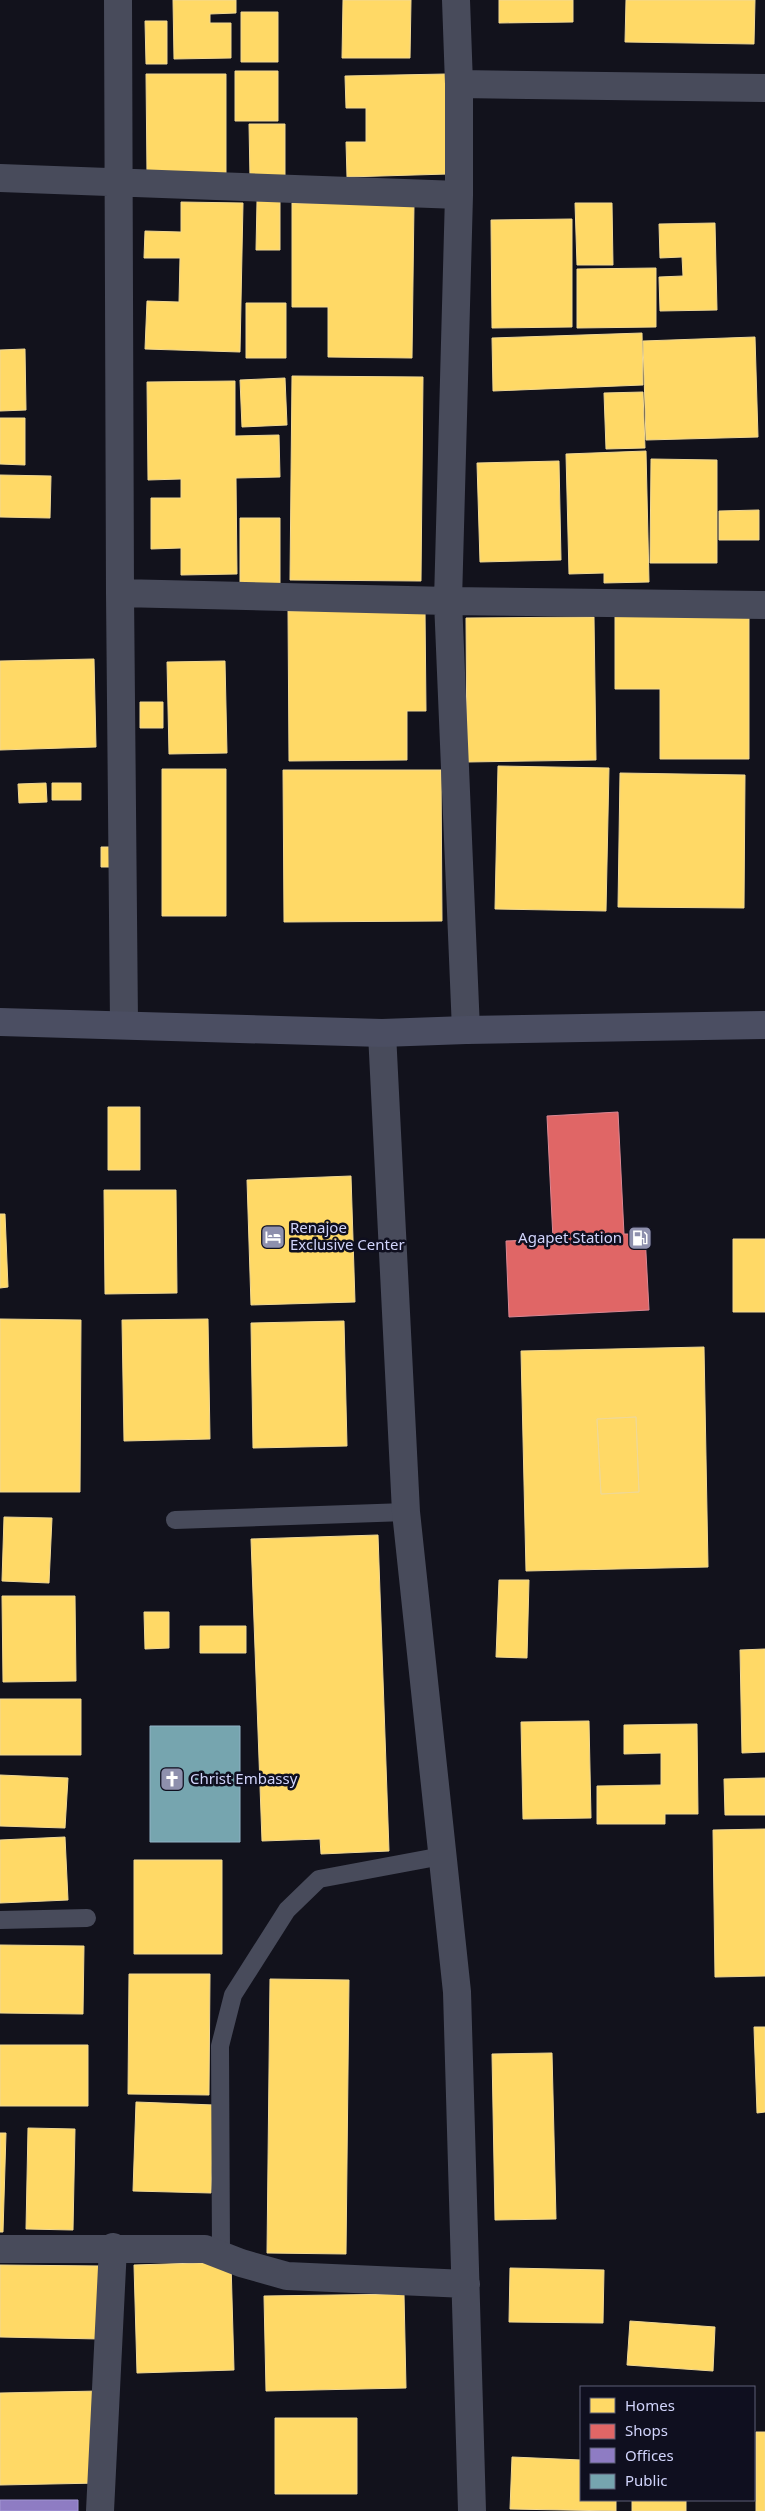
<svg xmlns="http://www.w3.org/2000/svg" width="765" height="2511" viewBox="0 0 765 2511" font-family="'Noto Sans',sans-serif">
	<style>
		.homes { fill: #ffd966; stroke: #f1d893; fill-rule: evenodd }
		.shops { fill: #e06666; stroke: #dc8793 }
		.offices { fill: #8e7cc3; stroke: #a296d4 }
		.public { fill: #76a5af; stroke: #91b3c6 }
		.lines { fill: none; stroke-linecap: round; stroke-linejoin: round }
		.lane { stroke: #484b5b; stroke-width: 18 }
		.street { stroke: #484b5b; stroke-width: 28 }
		.secondary { stroke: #4b4e62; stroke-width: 28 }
		.labels { text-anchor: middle; stroke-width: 5; stroke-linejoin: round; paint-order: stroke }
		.poi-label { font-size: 15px; fill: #d1d4fb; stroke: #0f0f1f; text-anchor: start }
	</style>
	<rect width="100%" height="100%" fill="#12121c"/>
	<path class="homes" d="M173,0H236V13L210,14V23H231V58L174,59Z
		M343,0H411L410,58H342Z
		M499,0H573V22L499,23Z
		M626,0H755L754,44L625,42Z
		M241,12H278V62H241Z
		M145,21H167V64H146Z
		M235,71H278V121H235Z
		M146,74H226V174L147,175Z
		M446,74L448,174L347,177L346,142H366V108H346L345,76Z
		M249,124H285V178H250Z
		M257,201H280V250H256Z
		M181,202L243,203L240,352L145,349L147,301L179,302L180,258H144L145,231L181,232Z
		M292,203L414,204L412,358L328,357V307H292Z
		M575,203H612L613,265H577Z
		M572,219V327L492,328L491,220Z
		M715,223L717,310L660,311L659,277L683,276L682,257L660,258L659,224Z
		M656,268V327L577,328V269Z
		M246,303H286V358H246Z
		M642,333L643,385L493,391L492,338Z
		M755,337L758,437L646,440L643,341Z
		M25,349L26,410L0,411V350Z
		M292,376L423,377L421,581L290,580Z
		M285,378L287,425L242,427L240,380Z
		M235,381V436L279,435L280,477L236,478L237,574L181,575V548L151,549V498H181V479L148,480L147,382Z
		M643,392L645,448L606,449L604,393Z
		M0,418H25V465L0,464Z
		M646,451L649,582L604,583V573L569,574L566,454Z
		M651,459L717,460V563H650Z
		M559,461L561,560L480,562L477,463Z
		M0,475L51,476L50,518L0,517Z
		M759,510V540H719V511Z
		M240,518H280V586H240Z
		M425,609L426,711H407V760L289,761L288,611Z
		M615,613H749V759H660V689H615Z
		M594,617L596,760L467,762L466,618Z
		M94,659L96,747L0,750V661Z
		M225,661L227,753L169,754L167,662Z
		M140,702H163V728H140Z
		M498,766L609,768L606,911L495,909Z
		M162,769H226V916H162Z
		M283,770H441L442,921L284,922Z
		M620,773L745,775L744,908L618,907Z
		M46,783L47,802L19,803L18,784Z
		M52,783H81V800H52Z
		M101,847H119V867H101Z
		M108,1107H140V1170H108Z
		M351,1176L355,1302L251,1305L247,1180Z
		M104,1190H176L177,1293L105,1294Z
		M0,1214H5L8,1287L0,1288Z
		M733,1239H765V1312H733Z
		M0,1319L81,1320L80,1492H0Z
		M208,1319L210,1439L124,1441L122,1320Z
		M344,1321L347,1446L253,1448L251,1323Z
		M704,1347L708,1567L526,1571L521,1351ZM636,1417L639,1492L601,1494L597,1419Z
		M636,1417L639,1492L601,1494L597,1419Z
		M4,1517L52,1518L49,1583L2,1581Z
		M378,1535L389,1851L321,1854L320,1839L262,1841L251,1539Z
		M499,1580H529L527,1658L496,1657Z
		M2,1596H75L76,1681L3,1682Z
		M144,1612H169V1648L145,1649Z
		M200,1626H246V1653H200Z
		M765,1649V1752L742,1753L740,1650Z
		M0,1699H81V1755H0Z
		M589,1721L591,1818L523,1819L521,1722Z
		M697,1724L698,1814H665V1824H597V1786L661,1785V1753L624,1754V1725Z
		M0,1775L68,1778L65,1828L0,1826Z
		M765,1778V1815H725L724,1779Z
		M765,1829V1976L715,1977L713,1830Z
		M65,1837L68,1900L0,1903V1840Z
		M134,1860H222V1954H134Z
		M0,1945L84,1946L83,2014L0,2013Z
		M129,1974H210L209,2095L128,2094Z
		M270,1979L349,1980L346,2254L267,2253Z
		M754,2027H765V2112L757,2113Z
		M0,2045H88V2106H0Z
		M552,2053L556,2219L495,2220L492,2054Z
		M136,2102L214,2105L211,2193L133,2191Z
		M28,2128L75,2129L73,2230L26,2229Z
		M0,2133H6L3,2232H0Z
		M231,2262L234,2370L137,2373L134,2265Z
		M0,2265L101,2266L100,2339L0,2337Z
		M510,2268L604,2270L603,2323L509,2322Z
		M404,2294L406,2388L266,2391L264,2296Z
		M630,2321L715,2327L713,2371L627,2365Z
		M99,2391L100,2483L0,2485V2393Z
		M275,2418H357V2494H275Z
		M756,2432H765V2511H756Z
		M512,2457L581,2460V2500H616V2511L510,2509Z
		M632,2500H686V2511H632Z"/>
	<path class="shops" d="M618,1112L624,1234H645L649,1310L509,1317L506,1241L553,1239L547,1116Z"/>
	<path class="offices" d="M0,2500H78V2511H0Z"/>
	<path class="public" d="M150,1726H240V1842H150Z"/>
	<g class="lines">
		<path class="lane" d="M175,1520L406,1512
			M0,1920L87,1918
			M221,2255L220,2046L233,1995L287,1910L319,1879L442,1856"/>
		<path class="street" d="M118,0L120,593L124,1024
			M456,0L459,84V195L448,601L466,1030
			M459,84L765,88
			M0,178L459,195
			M120,593L448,601L765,605
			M382,1033L406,1512L457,1992L472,2511
			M0,2249H205L241,2263L287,2276L466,2284
			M100,2511L113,2247"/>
		<path class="secondary" d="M0,1022L382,1033L466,1030L765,1025"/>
	</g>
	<defs>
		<g id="hotel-square" transform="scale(1.25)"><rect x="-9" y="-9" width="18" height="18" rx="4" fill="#8e90ad" stroke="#0f0f1f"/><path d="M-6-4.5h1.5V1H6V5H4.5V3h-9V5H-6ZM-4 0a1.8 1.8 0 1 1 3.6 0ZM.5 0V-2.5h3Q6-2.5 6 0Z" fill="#fff"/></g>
		<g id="fuel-square" transform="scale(1.25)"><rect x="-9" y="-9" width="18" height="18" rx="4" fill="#8e90ad" stroke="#0f0f1f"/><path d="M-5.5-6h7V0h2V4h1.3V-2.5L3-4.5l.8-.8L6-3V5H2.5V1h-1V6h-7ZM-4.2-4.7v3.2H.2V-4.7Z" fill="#fff"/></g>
		<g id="church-square" transform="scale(1.25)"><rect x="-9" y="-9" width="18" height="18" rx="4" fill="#8e90ad" stroke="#0f0f1f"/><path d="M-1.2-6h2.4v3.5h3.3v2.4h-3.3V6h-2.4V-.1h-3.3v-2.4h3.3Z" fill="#fff"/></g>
	</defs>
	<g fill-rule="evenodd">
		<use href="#hotel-square" x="273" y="1237"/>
		<use href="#fuel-square" x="640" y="1238"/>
		<use href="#church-square" x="172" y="1779"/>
	</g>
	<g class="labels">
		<g class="poi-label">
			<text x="290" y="1233">Renajoe<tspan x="290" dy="17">Exclusive Center</tspan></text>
			<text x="622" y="1243" text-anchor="end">Agapet Station</text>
			<text x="190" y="1784">Christ Embassy</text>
		</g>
	</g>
	<rect x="580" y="2386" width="175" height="115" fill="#0f0f1f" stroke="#5d5e77"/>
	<rect x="590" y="2398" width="25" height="15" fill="#ffd966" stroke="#5d5e77"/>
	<text x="625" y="2411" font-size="15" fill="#d1d4fb">Homes</text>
	<rect x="590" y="2424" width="25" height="15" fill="#e06666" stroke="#5d5e77"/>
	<text x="625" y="2436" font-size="15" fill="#d1d4fb">Shops</text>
	<rect x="590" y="2448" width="25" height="15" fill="#8e7cc3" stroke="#5d5e77"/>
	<text x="625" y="2461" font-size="15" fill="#d1d4fb">Offices</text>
	<rect x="590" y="2474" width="25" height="15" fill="#76a5af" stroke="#5d5e77"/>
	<text x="625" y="2486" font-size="15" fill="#d1d4fb">Public</text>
</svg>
